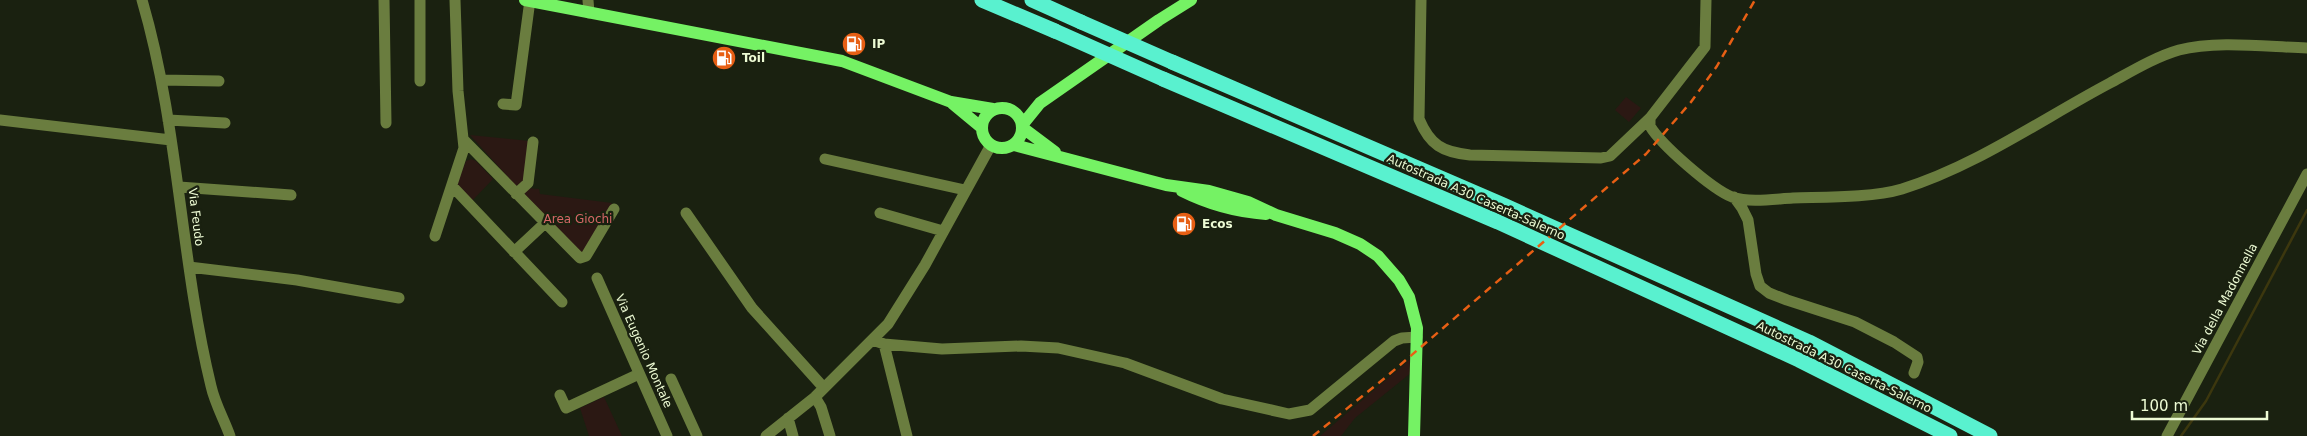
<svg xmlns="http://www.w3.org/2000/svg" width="2307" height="436" viewBox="0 0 2307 436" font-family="'DejaVu Sans',sans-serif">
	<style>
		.green { fill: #2b1813 }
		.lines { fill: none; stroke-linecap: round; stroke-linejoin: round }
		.stream { stroke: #3c370e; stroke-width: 2.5 }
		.minor { stroke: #6a7d3f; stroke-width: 11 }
		.major { stroke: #75f264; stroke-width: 12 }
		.highway { stroke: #59f1cf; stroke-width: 15 }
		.rail { stroke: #e75f14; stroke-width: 2.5; stroke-dasharray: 8 6; stroke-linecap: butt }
		.highway-bridge { stroke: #59f1cf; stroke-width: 15 }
		.labels { text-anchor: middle; stroke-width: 4.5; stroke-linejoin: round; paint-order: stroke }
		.poi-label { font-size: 12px; font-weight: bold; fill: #edfbd4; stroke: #1a2110; text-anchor: start }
		.street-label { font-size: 12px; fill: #edfbd4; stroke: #1a2110 }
		.park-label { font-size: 12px; fill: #d56666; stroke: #1a2110 }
	</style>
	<rect width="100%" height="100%" fill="#1a2110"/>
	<path class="green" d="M1626,97L1641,108L1629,122L1615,110Z
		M470,135L529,141L525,180L516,186Z
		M471,159L476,161L493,179L471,202L457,184L466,161Z
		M526,188L539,189L540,194L612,203L582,253L521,192Z
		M1413,357L1412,372L1355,418L1341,436H1320Z
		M604,397L622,436H589L580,408Z"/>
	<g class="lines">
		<path class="stream" d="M2181,436L2206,401L2307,210"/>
		<path class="minor" d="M142,0C179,126 180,259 211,386C215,404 224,419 230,436
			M384,0L386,123
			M420,0V81
			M588,0L589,13
			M1421,0L1419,119C1430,145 1442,152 1470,155L1601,158L1610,156L1650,118
			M1706,0L1705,47L1650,118V126C1661,145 1712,189 1732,197C1750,203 1774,199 1793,198C1825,197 1872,198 1902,189C1976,166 2042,119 2110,83C2132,71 2155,57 2179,50C2217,40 2268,47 2307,48
			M161,80L219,81
			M503,104L516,105L530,0
			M0,120L171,140
			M168,120L225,123
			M463,139L580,258L586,256L614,209
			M825,159L965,190
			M452,186L562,302
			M179,187L291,195
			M516,194L528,183L533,142
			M1734,197L1742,208L1748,220L1756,274L1760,286L1769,293L1787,300L1855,322L1894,342L1917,357L1918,362L1914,373
			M686,213L752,308L824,388
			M880,213L943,231
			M435,236L464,148L458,91L455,0
			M514,252L545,223
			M189,267L297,280L399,298
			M597,278L667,436
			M873,340L884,344L942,349L1021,346L1058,348L1125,363L1222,399L1289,414L1310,410L1394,341L1402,338L1417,337
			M884,344L907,436
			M671,379L697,436
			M560,395L566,408L639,374
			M815,397L821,407L830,436
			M788,418L793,436
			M766,436L815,397L888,324L925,265L991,145
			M2167,436L2307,174"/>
		<path class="major" d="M525,0L842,61L951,102L993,109
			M953,104L982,128
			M982 128a20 20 0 1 1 40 0a20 20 0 1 1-40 0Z
			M1023,124L1040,103L1159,20L1191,0
			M1023,128L1055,152
			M1014,145L1166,185L1209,191L1248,202L1276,215L1335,233L1360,244L1378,256L1399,280L1409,297L1417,328L1414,436
			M1182,191C1208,204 1236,212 1266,214"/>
		<path class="highway" d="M982,0L1055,31
			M1032,0L1081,22
			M1172,62L1503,205L1809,342L1990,436
			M1163,79L1498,222L1799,360L1950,436"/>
		<path class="rail" d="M1313,436L1386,377L1646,154L1691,102L1717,66L1755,0"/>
		<path class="highway-bridge" d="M1081,22L1172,62
			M1055,31L1163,79"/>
	</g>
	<defs>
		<g id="fuel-disc" transform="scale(1.25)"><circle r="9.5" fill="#e75f14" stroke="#1a2110"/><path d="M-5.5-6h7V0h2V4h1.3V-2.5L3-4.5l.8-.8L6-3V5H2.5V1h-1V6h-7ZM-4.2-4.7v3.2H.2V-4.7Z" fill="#fff"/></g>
	</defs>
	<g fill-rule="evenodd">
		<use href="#fuel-disc" x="854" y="44"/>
		<use href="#fuel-disc" x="724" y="58"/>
		<use href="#fuel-disc" x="1184" y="224"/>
	</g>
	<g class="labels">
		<g class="poi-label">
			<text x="872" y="48">IP</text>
			<text x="742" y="62">Toil</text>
			<text x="1202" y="228">Ecos</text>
		</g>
		<g class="street-label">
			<text transform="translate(1476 197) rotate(24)" y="4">Autostrada A30 Caserta-Salerno</text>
			<text transform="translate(196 217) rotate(83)" y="4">Via Feudo</text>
			<text transform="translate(2225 299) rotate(-62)" y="4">Via della Madonnella</text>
			<text transform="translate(644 351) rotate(66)" y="4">Via Eugenio Montale</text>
			<text transform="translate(1844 367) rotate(26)" y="4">Autostrada A30 Caserta-Salerno</text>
		</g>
		<g class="park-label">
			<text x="578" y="223">Area Giochi</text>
		</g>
	</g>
	<path d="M2132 411v8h135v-8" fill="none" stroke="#edfbd4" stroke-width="2.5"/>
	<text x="2140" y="411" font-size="15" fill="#edfbd4" stroke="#1a2110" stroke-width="4" paint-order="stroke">100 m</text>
</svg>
